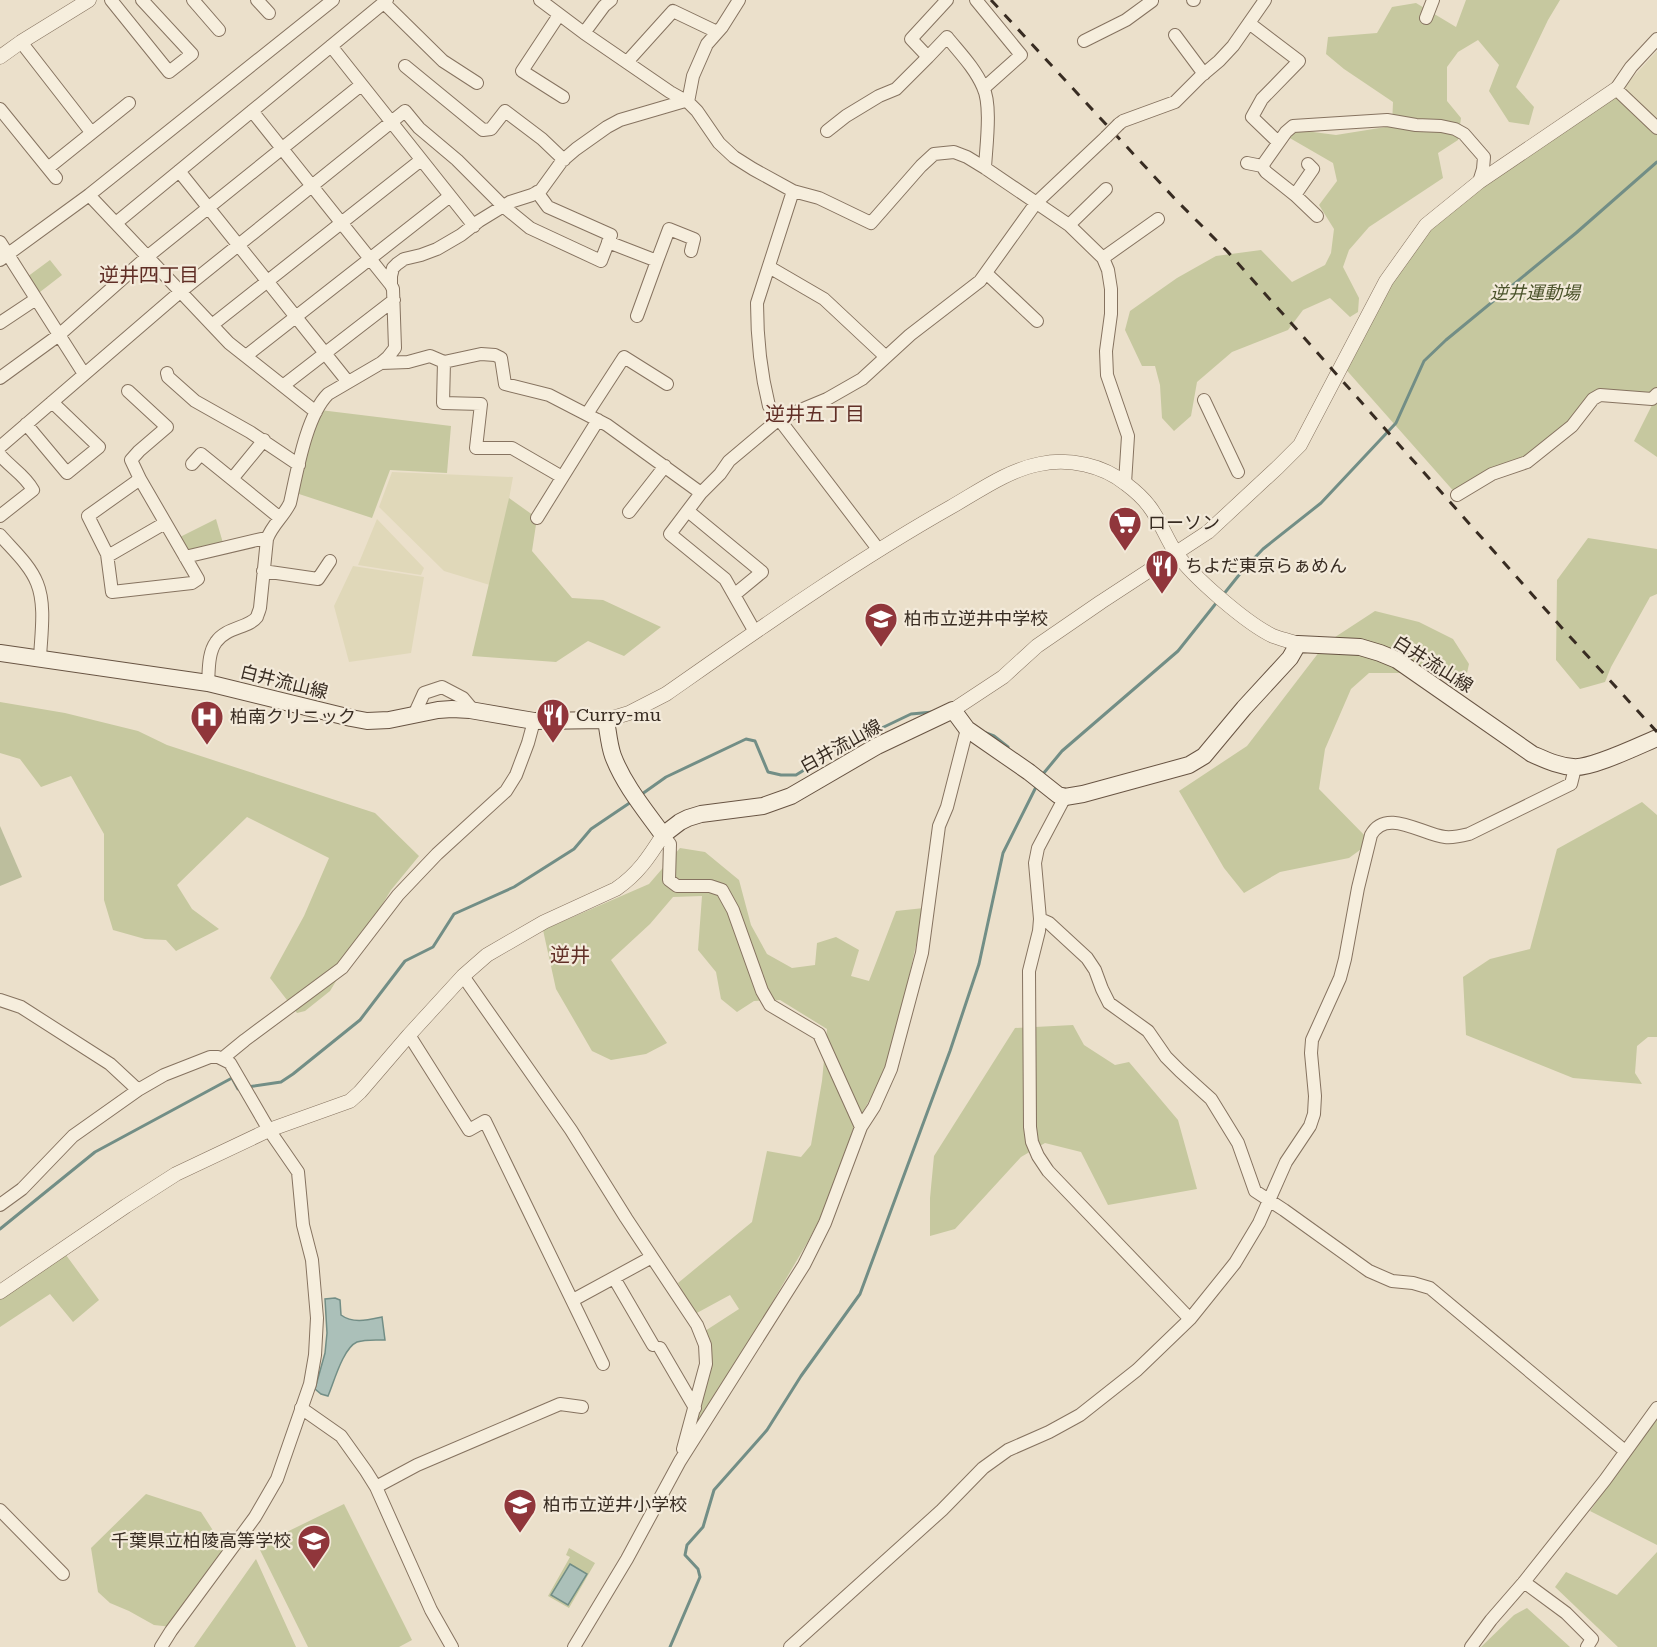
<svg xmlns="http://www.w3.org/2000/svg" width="1657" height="1647" viewBox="0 0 1657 1647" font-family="'Roboto Serif','Noto Sans JP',serif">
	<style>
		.farmland { fill: #e0d8b9 }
		.green { fill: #c6c89f }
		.cemetery { fill: #bcbe9d }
		.water { fill: #abc0b9; stroke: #728e86; stroke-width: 1.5 }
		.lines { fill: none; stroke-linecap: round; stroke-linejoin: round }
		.stream { stroke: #728e86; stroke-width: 3 }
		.minor-casing { stroke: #867360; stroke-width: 14 }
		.tertiary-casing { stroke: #867360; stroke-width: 15 }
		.secondary-casing { stroke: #685443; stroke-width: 18 }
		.minor { stroke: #f6eedd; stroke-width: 12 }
		.tertiary { stroke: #f6eedd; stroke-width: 14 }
		.secondary { stroke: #f6eedd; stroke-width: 16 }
		.rail { stroke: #382c22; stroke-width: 3; stroke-dasharray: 10 10; stroke-linecap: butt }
		.minor-bridge-casing { stroke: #867360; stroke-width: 14; stroke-linecap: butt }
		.minor-bridge { stroke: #f6eedd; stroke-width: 12 }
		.labels { text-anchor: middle; stroke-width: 4.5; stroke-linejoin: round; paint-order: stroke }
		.park-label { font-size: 18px; font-style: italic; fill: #4b532b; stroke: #f3eada }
		.poi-label { font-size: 18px; fill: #382c22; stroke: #f3eada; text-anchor: start }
		.street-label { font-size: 18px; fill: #382c22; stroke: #f3eada }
		.neighbourhood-label { font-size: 20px; fill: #612f26; stroke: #f3eada }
	</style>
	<rect width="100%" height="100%" fill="#ebe0cb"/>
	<path class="farmland" d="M1657,51V122L1622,89Z
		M392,472L513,477L493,586L444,571L379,507Z
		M377,519L424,568L421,575L358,565Z
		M353,566L424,577L411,653L349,662L334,606Z"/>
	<path class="green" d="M1466,0H1560L1548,20L1516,87L1534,107L1529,125L1509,122L1489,91L1499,65L1478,40L1458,52L1447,67V101L1461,118L1458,140L1438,153L1443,178L1369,227L1349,250L1343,267L1359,298L1358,312L1350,317L1330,298L1303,310L1288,330L1232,352L1197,382L1191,416L1174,431L1162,418L1160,385L1155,366H1142L1125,330L1130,311L1177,278L1216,256L1261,250L1292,282L1325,265L1331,253L1334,229L1319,205L1337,181L1333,163L1288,137L1298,130L1336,135L1392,126L1393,102L1344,69L1326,54L1328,37L1377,33L1392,7L1416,3L1456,27Z
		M1616,89L1657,128V392H1641L1593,399L1527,462L1457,495L1342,365L1426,225Z
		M50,260L62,275L40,292L36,291L27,277Z
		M1657,395V457L1634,441Z
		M320,410L451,426L447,473L390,470L372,518L296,493Z
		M509,498L537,518L532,551L572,598L603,600L661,627L624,656L588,641L556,662L472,656Z
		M216,519L223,543L189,551L178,538Z
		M1588,538L1657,549V594L1650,597L1611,667L1605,682L1580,689L1556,660L1557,580Z
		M1375,611L1419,622L1453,639L1469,664L1467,673H1369L1351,689L1325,749L1319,789L1371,842L1349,858L1280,872L1244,893L1224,868L1179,791L1247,746L1326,643Z
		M0,702L65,713L138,731L167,745L375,813L419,856L391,890L330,991L305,1011L297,1013L270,978L304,916L329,858L247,817L177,885L192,909L219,929L176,951L166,940L145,939L113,930L104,900V834L71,776L41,787L20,759L0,753Z
		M1642,802L1657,815V1037H1648L1637,1046L1635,1073L1642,1084L1573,1078L1466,1035L1463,977L1490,959L1530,949L1557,849Z
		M680,848L705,852L739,880L751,925L767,954L792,968L815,965L817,943L836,937L859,950L851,976L869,981L896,911L924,908L904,1000L881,1080L853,1129L830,1200L807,1243L705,1417L689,1440L705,1331L739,1309L730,1295L695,1314L678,1283L752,1222L767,1151L801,1157L811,1145L822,1081L827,1029L780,1000L754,1001L737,1012L721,999L716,972L698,950L702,896L673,897L650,924L611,960L667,1043L646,1054L611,1060L592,1051L556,989L543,930L649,884Z
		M1073,1025L1084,1045L1115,1065L1129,1062L1178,1120L1197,1189L1108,1205L1081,1152L1045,1143L1021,1157L955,1229L930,1236V1198L934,1156L1015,1028Z
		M66,1255L99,1300L73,1322L50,1294L0,1327V1298Z
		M1657,1416V1545L1590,1511Z
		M146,1494L201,1512L225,1549L172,1627L154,1625L129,1611L110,1603L98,1592L91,1548Z
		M344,1504L412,1640L399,1647H308L258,1546Z
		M569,1548L595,1563L569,1608L548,1596L570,1557L566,1555Z
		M1657,1552V1647H1618L1555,1587L1566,1572L1617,1595Z
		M256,1559L296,1647H194Z
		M1527,1608L1570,1647H1481L1514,1615Z"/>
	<path class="cemetery" d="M0,826L22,877L0,886Z"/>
	<path class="water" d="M335,1298L340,1300L341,1315C353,1324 368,1320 382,1317L385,1340C376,1340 366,1339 357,1342C343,1348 334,1382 328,1396L321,1394L315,1389L325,1353L327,1333L325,1299Z
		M570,1564L587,1574L568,1605L551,1595Z"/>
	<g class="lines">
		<path class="stream" d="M1223,595L1243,570L1263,549L1321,503L1396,423L1424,361L1446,340L1576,233L1657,162
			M986,733L994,736L1008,747
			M1043,774L1062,751L1178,651L1217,602
			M642,794L666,777L746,739L755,741L768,772L781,775H796L840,748L911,714L933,712
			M247,1087L281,1082L293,1074L360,1020L405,961L433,947L454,914L514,887L574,849L591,829L631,802
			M0,1229L95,1152L232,1078L238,1089L241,1088
			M670,1647L700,1577L698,1569L685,1555L687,1545L703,1527L714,1490L767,1430L801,1376L860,1294L950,1051L979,964L1003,853L1037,785"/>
		<g class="minor-casing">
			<path id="minor" d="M111,0L169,72L192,54L142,0
				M193,0L219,30
				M257,0L269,13
				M540,0L584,33L670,92L688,102L697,111L719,143L734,157L753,169L793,191L819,198L871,223L921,166L934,154L954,152L967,157L985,168L1069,225L1103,258L1108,270L1111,289V314L1106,351L1107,375L1128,436L1125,483
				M947,0L911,39L928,57L947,37C959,52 975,68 983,87C992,105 986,147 985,168
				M976,0L1021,55L984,88
				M1193,0H1194
				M384,3L443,61L477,83
				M559,15L522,71L563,97
				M1426,18L1433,0
				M1249,23L1299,61L1262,99L1252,117L1278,142
				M584,33L604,6L611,0
				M1175,35L1204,74
				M1657,39L1631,67L1616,89L1657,128
				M1084,41L1126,20L1152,1
				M21,42L91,132
				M331,46L474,226
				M627,62L673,11L717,32
				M405,66L483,130L491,129L505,111L542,139L564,160
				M688,102L693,76L707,44L722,27L739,0
				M0,109L56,178
				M252,111L391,285
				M1119,124L1123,121L1175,102L1200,77L1219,61L1233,46L1265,0
				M827,131L846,116L879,96L896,89L928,57
				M1247,163L1262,166
				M1308,164L1313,169L1295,195L1266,172L1262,166L1286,132L1293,126L1387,120L1416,125L1441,126L1455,129L1464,134L1484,157L1483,169L1479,182
				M48,168L129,103
				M179,171L348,382
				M793,191L757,303C757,337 761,374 769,406L878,549
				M89,195L229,343L316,412
				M1295,195L1317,216
				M116,223L387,0
				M1069,225L1106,189
				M0,242L84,374
				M608,242L657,261L669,229L694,239L691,251
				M1103,258L1158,219
				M0,260L89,195L333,0
				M769,267L824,299L886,357
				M986,273L1037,321
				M637,316L657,261
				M0,323L36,299
				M212,325L421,160
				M246,356L450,196
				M444,362L443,403L481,404L476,448H512L562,477
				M381,363L408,362L430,356L444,362L481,354L495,355L501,358L505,384L549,395L607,425L701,493
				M167,373L168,377L195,401L250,432L299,465
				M0,378L59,335L147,257L361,85
				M284,385L394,300
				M128,391L167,427L139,451L131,460L140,479
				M1204,400L1238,472
				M587,414L624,357L667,384
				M26,424L67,473L99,447L52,402
				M0,447L180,292L405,111L419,128L457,160L503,206L530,228L601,261L611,235L548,207L537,192
				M0,455C11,468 25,475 33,490L0,516
				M192,464L201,454L280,518
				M140,479L198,579L192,583L112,592L107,554L88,516Z
				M232,479L264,440
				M1457,495L1492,474L1527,462L1572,426L1593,399L1600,395L1652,399L1657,394
				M688,511L762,572L734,595
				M629,512L665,466
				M537,518L598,420
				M0,535C13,550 30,565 37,583C46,605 41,635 40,658
				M108,556L165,523
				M185,557L261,539H267
				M263,571L318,579L330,561
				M755,632L725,579L670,534L701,493L720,474L729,461L779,419L827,399L862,379L910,335L980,281L1036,203L1106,137
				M208,683C209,670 208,653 216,642C226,627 249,628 257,617C257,616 260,609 260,608L267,539C272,525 284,516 290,503C297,472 306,416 328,394L381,363L388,357L395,348L393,289L391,285V276L393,268L397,264L404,259L421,255L437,249L461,235L479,221L510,202L532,195L541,190L562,161L576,149L607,127L620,120L685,101
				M414,715L424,693L442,687L463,698L473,710
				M1065,797L1038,848L1035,863L1040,919L1049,923L1087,958L1095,970L1102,989L1109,1003L1148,1031L1166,1057L1180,1071L1211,1099L1238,1143L1255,1191L1284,1210L1369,1271L1392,1281L1413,1283L1430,1288L1625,1451
				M663,835L670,844L669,880L677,886H710L722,890L733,910L762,991L770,1005L819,1034L861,1127
				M1040,919L1039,931L1029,971L1030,1127L1032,1142L1038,1156L1048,1171L1190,1319
				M463,976L571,1130L626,1218L697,1325L705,1345L706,1364L683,1449
				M0,1000L21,1007L110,1064L138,1090
				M409,1035L469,1130L485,1121L603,1364
				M223,1058L245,1040L342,968L398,895L437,854L506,791L516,775L528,743L534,721
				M0,1205L22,1189L73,1136L138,1090L164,1075L210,1057H218L230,1063L269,1130L298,1172L303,1225L312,1260L317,1318L315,1355L310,1384L277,1479L255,1517L171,1631L161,1647
				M614,1278L653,1345
				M573,1300L652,1257
				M660,1348L695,1408
				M301,1408L341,1436L366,1471L376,1487L431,1610L452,1647
				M376,1487L417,1465L560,1404L582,1407
				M0,1510L63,1574
				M1524,1582L1566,1613L1592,1639L1587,1647
				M574,1647L627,1559L680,1461L804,1265L825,1223L861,1127L874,1107L891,1069L922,953L939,826L947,807L967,729
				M790,1647L942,1510L983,1468L1008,1450L1049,1432L1080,1415L1137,1370L1190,1319L1235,1263L1259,1223L1286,1162L1310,1126L1314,1114L1315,1096L1311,1053L1312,1040L1340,978L1345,959L1358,888L1371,835C1386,807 1423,835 1445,837C1453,838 1461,836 1469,834L1571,784L1575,768
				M1471,1647L1491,1620L1524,1582L1605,1480L1657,1408"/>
		</g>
		<g class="tertiary-casing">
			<path id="tertiary" d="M0,57L21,42L89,0
				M953,710L1003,677L1037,646L1101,602L1208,532L1278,467L1300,445L1386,281L1426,225L1479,182L1616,89
				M606,720L629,713L666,694C759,629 852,563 951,507C979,491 1008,470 1040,464C1069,458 1103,465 1126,484C1134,490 1143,498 1149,506C1160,520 1166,538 1176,553C1193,577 1246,623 1273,636C1281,639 1290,641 1298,644
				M0,1292L126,1206L176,1174L269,1130L350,1101L360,1092L409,1035L463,976L487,955L544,922L616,889C638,874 649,857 663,835"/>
		</g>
		<g class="secondary-casing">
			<path id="secondary" d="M0,653L208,683L351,718L367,721L389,720L438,710L452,709L470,710L534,721L606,720C608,731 609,745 613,756C624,785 645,810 663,835L680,822L688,818L701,814L763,806L791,796L877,746L953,710L967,729L1029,772L1058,795L1065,797L1083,794L1189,765L1204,756L1244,708L1290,658L1298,644L1360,647L1380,653L1397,660L1532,754C1546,760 1558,766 1573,767C1591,769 1638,746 1657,738"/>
		</g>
		<use href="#minor" class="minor"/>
		<use href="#tertiary" class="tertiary"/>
		<use href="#secondary" class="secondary"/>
		<path class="rail" d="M991,0L1176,200L1227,251L1562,628L1657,732"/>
		<g class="minor-bridge-casing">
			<path id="minor-bridge" d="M1106,137L1119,124"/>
		</g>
		<use href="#minor-bridge" class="minor-bridge"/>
	</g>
	<defs>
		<g id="supermarket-pin" transform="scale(1.725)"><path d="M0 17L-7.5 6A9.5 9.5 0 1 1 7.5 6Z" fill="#90363b" stroke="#f3eada"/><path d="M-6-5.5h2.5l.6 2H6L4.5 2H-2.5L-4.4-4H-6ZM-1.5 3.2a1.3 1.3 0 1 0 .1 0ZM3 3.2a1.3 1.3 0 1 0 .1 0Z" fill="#fff"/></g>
		<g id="restaurant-pin" transform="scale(1.725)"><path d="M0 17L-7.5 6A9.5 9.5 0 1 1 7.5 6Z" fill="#90363b" stroke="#f3eada"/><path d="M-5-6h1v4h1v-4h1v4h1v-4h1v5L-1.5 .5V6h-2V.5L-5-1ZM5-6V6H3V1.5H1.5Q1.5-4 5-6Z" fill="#fff"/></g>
		<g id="school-pin" transform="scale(1.725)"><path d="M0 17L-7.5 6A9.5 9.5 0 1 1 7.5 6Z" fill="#90363b" stroke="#f3eada"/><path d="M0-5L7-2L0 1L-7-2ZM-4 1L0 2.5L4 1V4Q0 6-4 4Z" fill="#fff"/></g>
		<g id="hospital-pin" transform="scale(1.725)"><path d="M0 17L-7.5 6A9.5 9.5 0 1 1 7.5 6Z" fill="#90363b" stroke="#f3eada"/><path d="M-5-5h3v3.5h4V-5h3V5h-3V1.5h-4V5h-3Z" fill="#fff"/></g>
	</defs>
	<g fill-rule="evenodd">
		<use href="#supermarket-pin" x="1125" y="523"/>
		<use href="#restaurant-pin" x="1162" y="566"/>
		<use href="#school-pin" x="881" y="619"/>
		<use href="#restaurant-pin" x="553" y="715"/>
		<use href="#hospital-pin" x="207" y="717"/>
		<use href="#school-pin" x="520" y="1505"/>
		<use href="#school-pin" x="314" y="1541"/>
	</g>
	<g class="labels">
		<g class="park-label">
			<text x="1535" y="299">逆井運動場</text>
		</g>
		<g class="poi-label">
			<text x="1148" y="529">ローソン</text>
			<text x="1185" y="572">ちよだ東京らぁめん</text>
			<text x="904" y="625">柏市立逆井中学校</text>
			<text x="576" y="721">Curry-mu</text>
			<text x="230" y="723">柏南クリニック</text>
			<text x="543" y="1511">柏市立逆井小学校</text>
			<text x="291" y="1547" text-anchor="end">千葉県立柏陵高等学校</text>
		</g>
		<g class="street-label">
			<text transform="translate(1433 664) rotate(32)" y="6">白井流山線</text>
			<text transform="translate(284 682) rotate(14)" y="6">白井流山線</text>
			<text transform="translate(841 746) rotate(-29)" y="6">白井流山線</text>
		</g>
		<g class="neighbourhood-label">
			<text x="149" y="282">逆井四丁目</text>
			<text x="815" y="421">逆井五丁目</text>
			<text x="570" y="962">逆井</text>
		</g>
	</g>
</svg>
